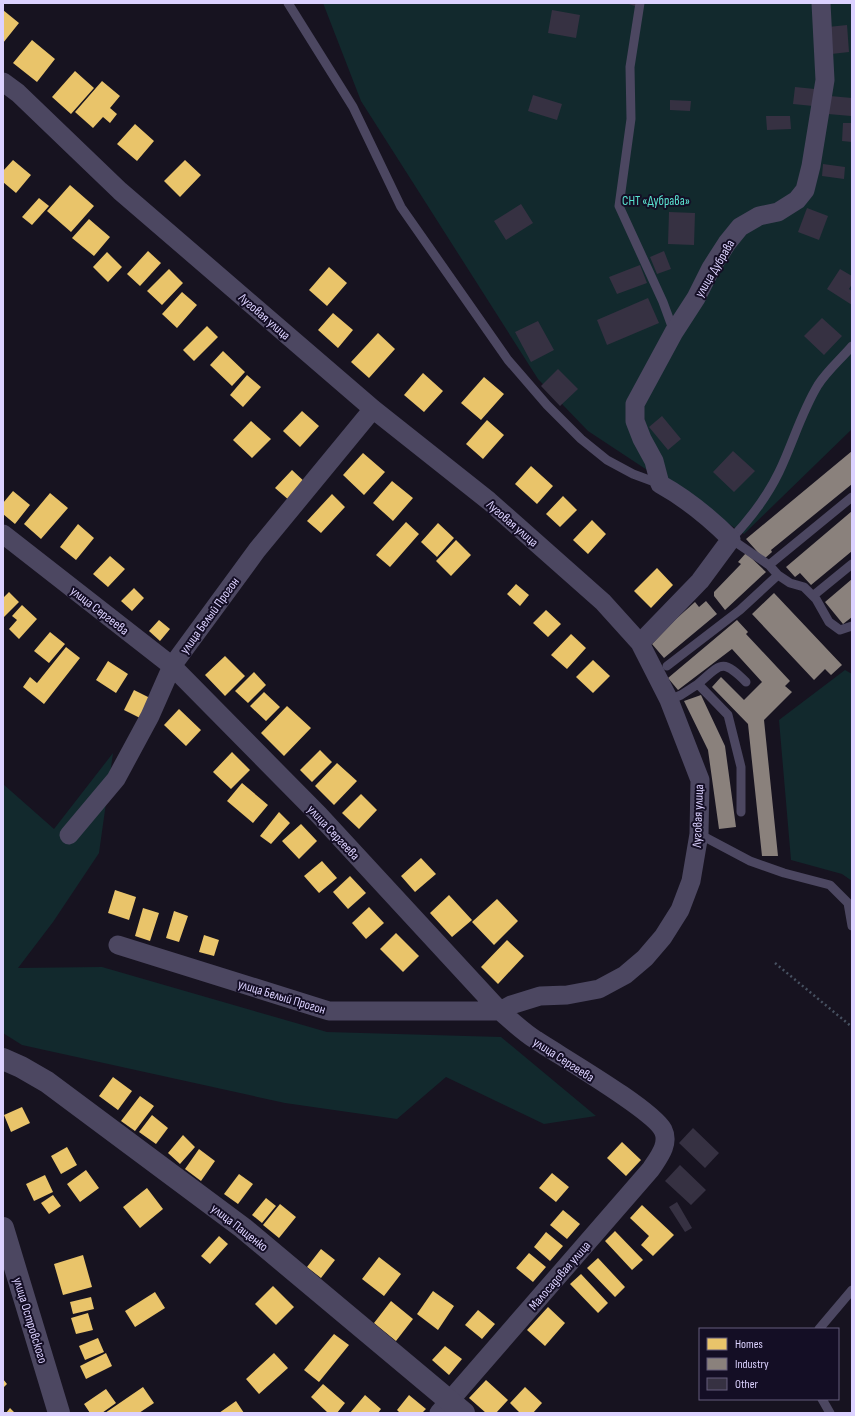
<svg xmlns="http://www.w3.org/2000/svg" width="855" height="1416" viewBox="0 0 855 1416" font-family="'Sofia Sans Condensed',sans-serif">
	<style>
		.green { fill: #12292d }
		.homes { fill: #e9c46a }
		.industry { fill: #8a817c }
		.building { fill: #363142 }
		.lines { fill: none; stroke-linecap: round; stroke-linejoin: round }
		.path { stroke: #475161; stroke-width: 2.5; stroke-dasharray: 2 3; stroke-linecap: butt }
		.service { stroke: #4c4761; stroke-width: 9 }
		.minor { stroke: #4c4761; stroke-width: 19 }
		.tertiary { stroke: #4c4761; stroke-width: 22 }
		.labels { text-anchor: middle; stroke-width: 4; stroke-linejoin: round; paint-order: stroke }
		.park-label { font-size: 13px; fill: #5ae3d0; stroke: #140e25 }
		.street-label { font-size: 13px; fill: #dcd2ff; stroke: #140e25 }
	</style>
	<rect width="100%" height="100%" fill="#171320"/>
	<path class="green" d="M323,3H852V429L744,534L588,431L538,379L361,101Z
		M845,670L852,674V881L842,874L791,860L779,720Z
		M113,753L99,853L53,922L18,968L102,967L327,1032L501,1037L596,1116L544,1124L446,1077L397,1119L285,1103L22,1045L3,1033V784L54,829Z"/>
	<path class="homes" d="M3,10L19,23L3,43Z
		M32,40L55,59L37,82L13,63Z
		M75,71L94,88L71,114L52,97Z
		M102,81L120,96L110,108L117,114L110,123L103,117L93,128L75,112Z
		M135,124L154,141L137,161L117,144Z
		M13,160L31,175L16,193L3,182V171Z
		M185,160L201,175L180,197L164,181Z
		M70,185L94,206L71,232L47,211Z
		M39,198L49,206L32,225L22,217Z
		M89,219L110,237L94,256L72,238Z
		M148,251L161,263L140,286L127,274Z
		M107,252L122,267L108,282L93,267Z
		M329,267L347,283L327,306L309,290Z
		M169,269L183,283L162,305L147,291Z
		M182,292L197,305L177,328L162,314Z
		M333,313L353,330L338,348L318,330Z
		M207,326L218,337L194,361L183,350Z
		M378,333L395,349L369,378L351,362Z
		M223,351L245,372L232,386L210,365Z
		M423,373L443,391L424,412L404,395Z
		M247,375L261,387L243,407L230,395Z
		M484,377L504,394L481,420L461,403Z
		M302,411L319,426L300,447L283,431Z
		M487,420L504,435L483,459L466,444Z
		M251,421L271,439L252,458L233,440Z
		M363,453L385,472L364,495L343,475Z
		M531,466L553,486L537,504L515,484Z
		M292,470L307,484L290,501L275,488Z
		M392,481L413,498L393,521L373,503Z
		M13,491L30,505L15,524L3,514V503Z
		M50,493L68,508L41,539L24,524Z
		M332,494L345,507L321,533L307,521Z
		M563,496L577,510L560,527L546,514Z
		M592,520L606,534L588,554L573,540Z
		M406,522L419,534L390,567L376,555Z
		M438,523L454,538L437,557L421,542Z
		M78,524L94,538L76,560L60,547Z
		M456,540L471,555L451,576L436,561Z
		M110,556L125,569L108,587L93,574Z
		M657,568L673,585L651,608L634,591Z
		M516,584L529,595L520,606L507,594Z
		M134,588L144,598L132,611L121,601Z
		M9,592L19,602L3,618V598Z
		M22,605L37,619L19,639L9,629L17,620L12,616Z
		M546,610L561,624L548,637L533,623Z
		M159,620L170,629L160,641L149,631Z
		M50,632L65,644L49,663L34,651Z
		M571,634L586,648L567,669L551,655Z
		M66,647L80,658L44,704L23,687L30,677L37,683Z
		M225,656L245,676L225,696L205,675Z
		M593,660L610,676L593,693L576,677Z
		M108,661L128,674L116,693L96,680Z
		M254,672L266,685L248,703L235,691Z
		M134,690L150,698L140,718L124,710Z
		M264,692L280,707L266,721L250,706Z
		M287,706L311,728L284,756L261,733Z
		M179,709L201,730L186,746L164,725Z
		M320,750L332,762L312,782L300,770Z
		M232,752L250,770L231,789L213,772Z
		M337,763L357,781L334,805L315,786Z
		M242,783L268,805L253,823L227,801Z
		M361,794L377,810L359,829L342,813Z
		M279,812L290,823L271,844L260,836Z
		M301,824L317,841L299,859L282,841Z
		M421,858L436,874L415,892L401,876Z
		M322,861L337,878L319,893L304,876Z
		M350,876L366,893L348,909L333,892Z
		M115,890L136,897L129,920L108,913Z
		M449,895L472,920L452,937L430,913Z
		M497,899L518,921L494,945L472,922Z
		M369,907L384,923L366,939L352,923Z
		M143,908L159,913L150,941L135,936Z
		M174,911L188,916L179,942L166,938Z
		M396,933L419,956L403,972L380,949Z
		M204,935L219,940L214,956L199,952Z
		M507,940L524,956L498,984L481,967Z
		M113,1077L132,1091L118,1110L99,1096Z
		M140,1096L154,1106L135,1131L121,1121Z
		M22,1107L30,1123L11,1132L4,1115Z
		M152,1115L168,1128L156,1144L139,1132Z
		M183,1135L195,1147L180,1164L168,1153Z
		M622,1142L641,1160L626,1176L607,1158Z
		M67,1147L77,1165L61,1174L51,1156Z
		M199,1149L215,1161L201,1181L185,1169Z
		M86,1170L99,1188L80,1202L67,1184Z
		M552,1173L569,1187L556,1202L539,1188Z
		M239,1174L253,1184L238,1204L224,1194Z
		M45,1175L53,1192L34,1201L26,1184Z
		M147,1188L163,1209L140,1228L123,1207Z
		M53,1195L61,1206L49,1214L41,1203Z
		M266,1198L276,1206L262,1223L252,1215Z
		M280,1204L296,1217L279,1238L263,1225Z
		M642,1205L674,1235L653,1256L641,1245L649,1236L630,1218Z
		M563,1210L580,1224L567,1239L550,1225Z
		M615,1231L643,1260L632,1270L605,1241Z
		M546,1232L563,1246L550,1261L534,1247Z
		M219,1236L228,1244L210,1264L201,1256Z
		M321,1249L335,1260L321,1278L307,1267Z
		M529,1253L546,1267L533,1282L516,1268Z
		M83,1255L92,1287L63,1295L54,1264Z
		M379,1257L401,1274L384,1296L362,1279Z
		M598,1258L625,1287L615,1297L587,1268Z
		M581,1274L608,1303L598,1313L570,1284Z
		M273,1286L294,1307L276,1325L255,1304Z
		M433,1291L454,1306L438,1330L417,1314Z
		M155,1292L165,1308L135,1327L125,1311Z
		M91,1297L94,1309L73,1314L70,1302Z
		M391,1301L413,1319L396,1341L374,1323Z
		M548,1307L565,1323L545,1346L527,1330Z
		M478,1310L495,1324L482,1339L465,1325Z
		M88,1313L93,1330L76,1334L71,1318Z
		M334,1334L349,1345L319,1382L304,1370Z
		M98,1338L104,1352L85,1360L79,1346Z
		M445,1346L462,1359L449,1375L432,1360Z
		M106,1353L112,1366L86,1379L80,1366Z
		M274,1353L288,1368L259,1394L246,1379Z
		M3,1379L7,1384L3,1388Z
		M486,1380L508,1400L496,1413H486L469,1398Z
		M323,1384L345,1403L337,1413H328L311,1397Z
		M143,1387L154,1403L139,1413H105Z
		M525,1387L542,1403L533,1413H520L510,1403Z
		M106,1389L116,1403L102,1413H90L84,1404Z
		M365,1395L381,1409L378,1413H350Z
		M409,1395L426,1409L422,1413H400L397,1410Z
		M236,1401L244,1413H219Z
		M10,1408L15,1413H6Z"/>
	<path class="industry" d="M852,451V484L771,550L772,552L764,559L746,539Z
		M852,511V551L811,585L800,573L795,577L786,567Z
		M746,553L766,572L725,610L714,596V592L741,564L738,562Z
		M852,579V617L843,624L825,602Z
		M774,593L842,665L831,675L825,669L814,680L752,614Z
		M706,601L717,614L664,658L652,644L676,619L695,602L699,607Z
		M737,620L748,632L746,634L790,681L785,686L792,692L764,720L778,856H762L748,724L712,687L721,677L744,700L762,682L732,649L678,690L668,678Z
		M701,695L725,746L736,827L719,829L708,750L684,701Z"/>
	<path class="building" d="M626,3H636L635,6Z
		M552,10L580,15L576,38L548,33Z
		M847,25L849,52L831,54L828,27Z
		M795,87L815,89L813,106L793,104Z
		M533,95L562,104L557,120L528,111Z
		M830,96L852,98L851,116L828,114Z
		M670,100L691,101L690,111L670,110Z
		M766,116H790L791,129L767,130Z
		M843,123H852V142L842,141Z
		M823,164L845,167L844,179L822,176Z
		M521,204L533,223L506,240L494,221Z
		M807,208L828,216L819,240L798,232Z
		M669,212L695,213L694,245L668,244Z
		M664,251L671,269L657,274L650,257Z
		M640,265L647,283L617,294L609,277Z
		M840,269L852,276V284L849,289L852,291V305L827,289Z
		M648,298L659,323L607,345L597,320Z
		M822,318L842,336L824,355L804,336Z
		M538,321L554,350L531,362L515,332Z
		M558,369L578,389L560,406L541,386Z
		M662,416L681,439L668,450L649,427Z
		M733,451L755,471L734,492L713,472Z
		M693,1128L719,1153L705,1168L679,1143Z
		M680,1165L706,1190L691,1205L665,1181Z
		M677,1202L692,1228L685,1232L669,1207Z"/>
	<g class="lines">
		<path class="path" d="M775,963L852,1027"/>
		<path class="service" d="M288,3L353,107L401,207L508,360L547,405L581,439L607,460L633,474L660,484
			M640,3L630,67L631,119L619,206L663,302L674,332
			M852,346C841,359 827,371 818,385C801,413 793,443 779,472C767,497 750,519 731,539L769,565L778,575L790,583L804,587L816,599L829,622L840,630L852,626
			M769,565L852,497
			M814,595L852,564
			M667,666L740,610L778,575
			M698,684C721,664 722,658 746,682
			M669,700L681,695L698,684L728,715L741,767V812
			M699,834L750,861L784,873L830,885L848,903L852,926
			M819,1329L852,1290
			M822,1399L830,1413"/>
		<path class="minor" d="M3,82L18,93L120,191L373,409L489,501L603,602L640,643L669,700L700,780L699,834L691,881L680,910L663,937L645,958L625,975L599,989L567,995L540,996L511,1005L500,1011H329L118,945
			M3,534L172,666L319,815L500,1011C512,1021 523,1032 536,1040C560,1056 652,1109 663,1130C670,1144 658,1158 651,1169L439,1413
			M640,643L700,581L731,539C709,517 687,499 660,484L654,461L642,439L635,421V404L674,332L696,298L711,268L727,243L740,227L759,216L778,212L797,200L805,190L811,166L825,80L821,3
			M69,835L116,779L150,716L172,666L257,550L373,409"/>
		<path class="tertiary" d="M3,1059L21,1067L47,1082L243,1228L464,1413
			M3,1228L59,1413"/>
	</g>
	<g class="labels">
		<g class="park-label">
			<text x="656" y="205">СНТ «Дубрава»</text>
		</g>
		<g class="street-label">
			<text transform="translate(714 268) rotate(-59)" y="5">улица Дубрава</text>
			<text transform="translate(265 316) rotate(41)" y="5">Луговая улица</text>
			<text transform="translate(513 523) rotate(41)" y="5">Луговая улица</text>
			<text transform="translate(100 610) rotate(38)" y="5">улица Сергеева</text>
			<text transform="translate(209 615) rotate(-54)" y="5">улица Белый Прогон</text>
			<text transform="translate(697 816) rotate(-88)" y="5">Луговая улица</text>
			<text transform="translate(334 832) rotate(47)" y="5">улица Сергеева</text>
			<text transform="translate(282 996) rotate(17)" y="5">улица Белый Прогон</text>
			<text transform="translate(564 1059) rotate(33)" y="5">улица Сергеева</text>
			<text transform="translate(240 1227) rotate(38)" y="5">улица Пащенко</text>
			<text transform="translate(559 1275) rotate(-49)" y="5">Малосадовая улица</text>
			<text transform="translate(31 1320) rotate(73)" y="5">улица Островского</text>
		</g>
	</g>
	<rect width="855" height="1416" fill="none" stroke="#dcd2ff" stroke-width="8"/>
	<rect x="699" y="1328" width="140" height="72" fill="#140e25" stroke="#645c7c"/>
	<rect x="707" y="1338" width="20" height="12" fill="#e9c46a" stroke="#645c7c"/>
	<text x="735" y="1348" font-size="12" fill="#dcd2ff">Homes</text>
	<rect x="707" y="1358" width="20" height="12" fill="#8a817c" stroke="#645c7c"/>
	<text x="735" y="1368" font-size="12" fill="#dcd2ff">Industry</text>
	<rect x="707" y="1378" width="20" height="12" fill="#363142" stroke="#645c7c"/>
	<text x="735" y="1388" font-size="12" fill="#dcd2ff">Other</text>
</svg>
